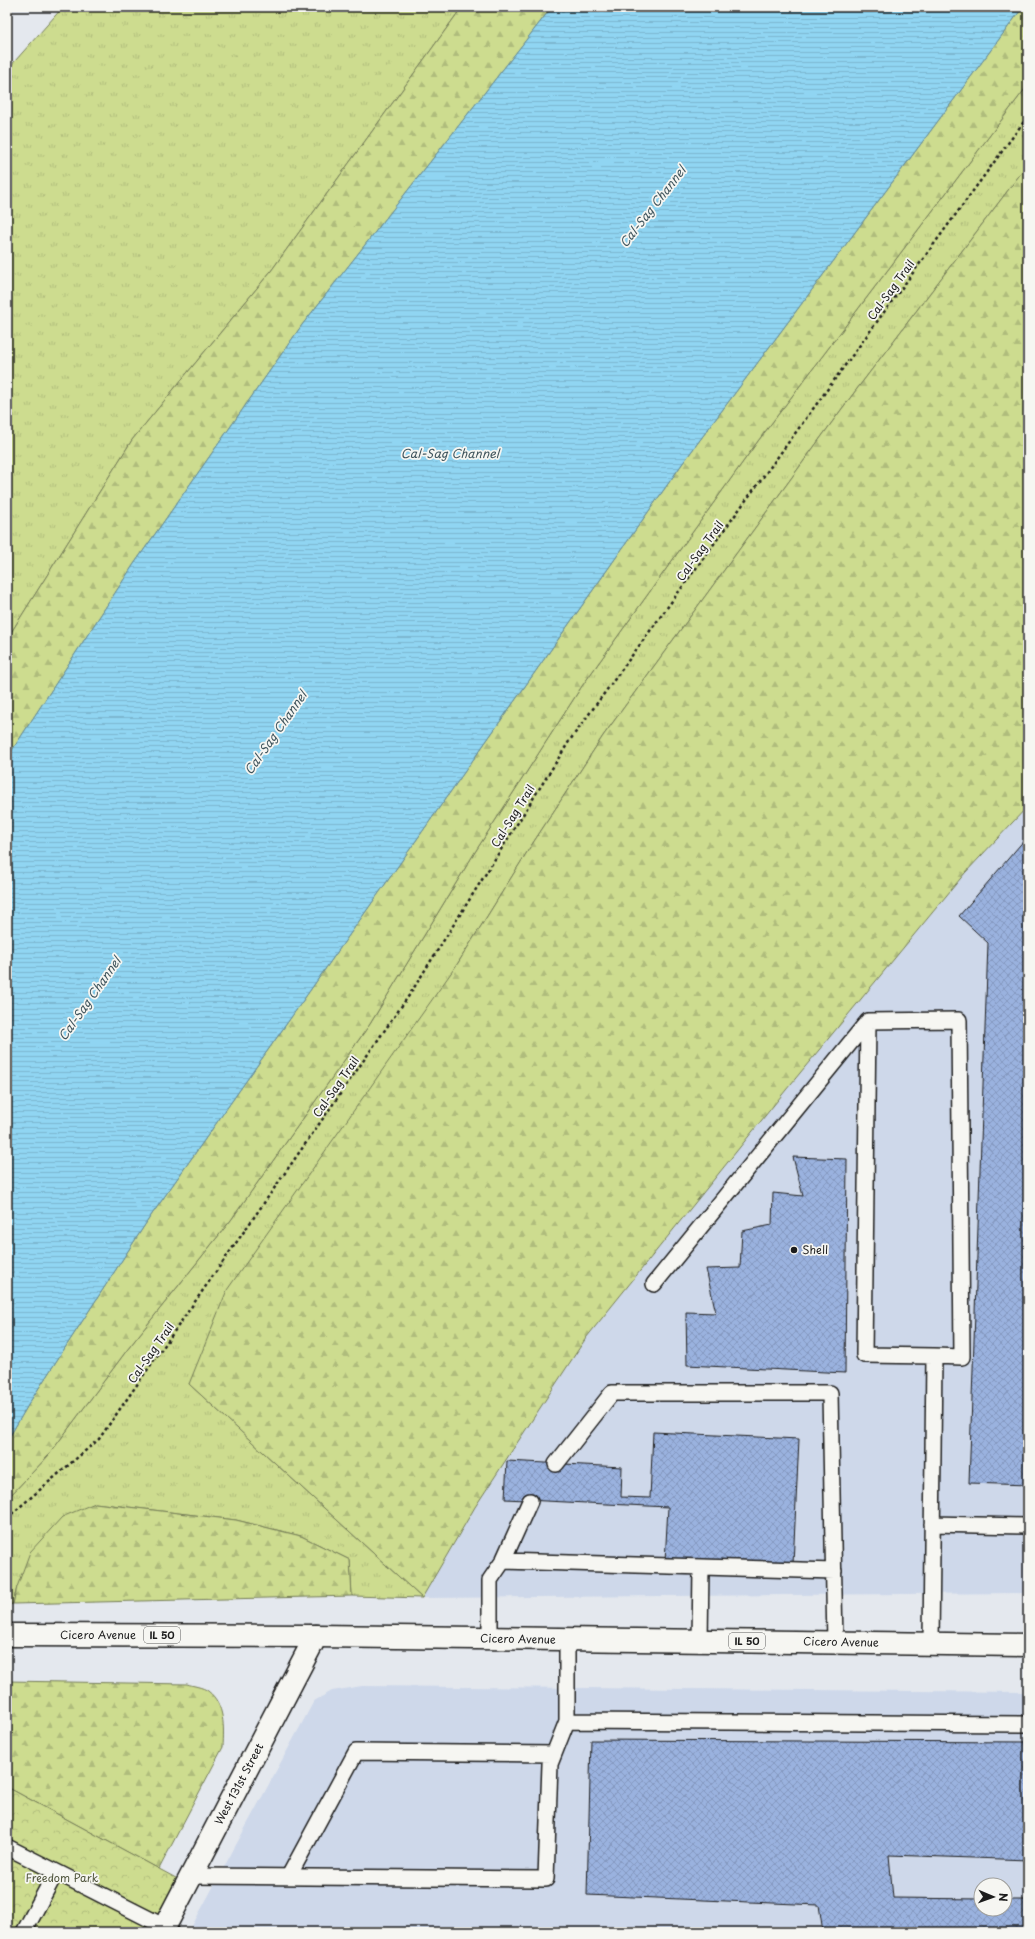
<svg xmlns="http://www.w3.org/2000/svg" width="1035" height="1939" viewBox="0 0 1035 1939" font-family="'Playpen Sans',sans-serif">
	<style>
		.built { fill: #ced8ea; fill-rule: evenodd }
		.grass { fill: url(#grass-tufts); stroke: #747c56 }
		.forest { fill: url(#forest-firs); stroke: #747c56 }
		.park { fill: url(#park-crowns); stroke: #747c56 }
		.water { fill: url(#water-rules); stroke: #628b9c }
		.building { fill: url(#building-cross-hatch); stroke: #1c1c1c }
		.lines { fill: none; stroke-linecap: round; stroke-linejoin: round }
		.lane-casing { stroke: #1c1c1c; stroke-width: 18 }
		.street-casing { stroke: #1c1c1c; stroke-width: 25 }
		.primary-casing { stroke: #1c1c1c; stroke-width: 25 }
		.path { stroke: #1c1c1c; stroke-width: 2.5; stroke-dasharray: 3 3; stroke-linecap: butt }
		.lane { stroke: #f6f6f2; stroke-width: 15 }
		.street { stroke: #f6f6f2; stroke-width: 22 }
		.primary { stroke: #f6f6f2; stroke-width: 22 }
		.poi-dot { fill: #1c1c1c; stroke: #f6f6f2; stroke-width: 1.5 }
		.labels { text-anchor: middle; stroke-width: 3.5; stroke-linejoin: round; paint-order: stroke }
		.shield { fill: #f6f6f2; stroke: #5d5d5c; stroke-width: 1 }
		.shield-label { font-size: 10px; font-weight: bold; fill: #1c1c1c }
		.street-label { font-size: 11px; fill: #1c1c1c; stroke: #f6f6f2 }
		.poi-label { font-size: 11px; fill: #1c1c1c; stroke: #f6f6f2; text-anchor: start }
		.park-label { font-size: 11px; fill: #51563e; stroke: #f6f6f2 }
		.water-label { font-size: 12px; font-style: italic; fill: #3f545c; stroke: #f6f6f2 }
	</style>
	<defs>
		<pattern id="grass-tufts" width="24" height="20" patternUnits="userSpaceOnUse"><rect width="24" height="20" fill="#cddc8f"/><path d="M3 7l-1-3M5 7V3M7 7l1-3M15 17l-1-3M17 17v-4M19 17l1-3" fill="none" stroke="#afbc7b"/></pattern>
		<pattern id="forest-firs" width="22" height="20" patternUnits="userSpaceOnUse"><rect width="22" height="20" fill="#cddc8f"/><path d="M5 1l3.5 6h-7zM16 11l3.5 6h-7z" fill="#afbc7b"/></pattern>
		<pattern id="park-crowns" width="20" height="18" patternUnits="userSpaceOnUse"><rect width="20" height="18" fill="#cddc8f"/><path d="M2 6a3 3 0 1 1 6 0M12 15a3 3 0 1 1 6 0" fill="none" stroke="#afbc7b"/></pattern>
		<pattern id="water-rules" width="6" height="5" patternUnits="userSpaceOnUse"><rect width="6" height="5" fill="#90d5f2"/><path d="M0 2.5h6" fill="none" stroke="#7cb6cf"/></pattern>
		<pattern id="building-cross-hatch" width="8" height="8" patternUnits="userSpaceOnUse"><rect width="8" height="8" fill="#9ab2df"/><path d="M0 0l8 8M0 8l8-8" fill="none" stroke="#8498bf"/></pattern>
	</defs>
	<rect width="100%" height="100%" fill="#e4e8ee"/>
	<filter id="ink" filterUnits="userSpaceOnUse"><feTurbulence type="fractalNoise" baseFrequency=".025" numOctaves="2"/><feDisplacementMap in="SourceGraphic" scale="8" xChannelSelector="R" yChannelSelector="G"/><feConvolveMatrix kernelMatrix="1 2 1 2 8 2 1 2 1" color-interpolation-filters="sRGB"/></filter>
	<g filter="url(#ink)">
		<path class="built" d="M1028,806V1593L422,1598L475,1507L586,1338L786,1090L965,873Z
			M362,1686L1028,1692V1932H622L191,1928L314,1701L332,1691ZM981,1885H1005V1909H981Z"/>
		<path class="grass" d="M63,7H462L271,271L132,440L7,639V70Z
			M1028,85V164L841,410L603,736L529,849L458,963L189,1384L422,1598L352,1596L350,1560L301,1536L236,1520L95,1503L17,1587L13,1604L7,1605V1499L48,1456L127,1350L231,1220L370,1024L475,852L582,686L758,441Z"/>
		<path class="forest" d="M462,7H552L302,325L134,564L7,758V639L132,440L271,271Z
			M1023,7H1028V85L758,441L582,686L475,852L370,1024L231,1220L127,1350L48,1456L7,1499V1441L31,1400L150,1217L682,464Z
			M1028,164V806L965,873L786,1090L586,1338L475,1507L422,1598L189,1384L227,1290L458,963L529,849L603,736L841,410Z
			M95,1503L236,1520L301,1536L350,1560L352,1596L13,1604L17,1587L30,1552L62,1517Z
			M7,1681L187,1684C193,1686 203,1687 208,1691C225,1704 224,1728 223,1747L159,1869L7,1787Z"/>
		<path class="park" d="M7,1787L187,1884L162,1932H7Z"/>
		<path class="water" d="M552,7H1023L682,464L150,1217L31,1400L7,1441V758L134,564L302,325Z"/>
		<path class="building" d="M1026,838H1028V1485L969,1483L988,943L959,916Z
			M793,1157L847,1159L845,1373L687,1365L686,1312L716,1313L706,1269L740,1268L742,1231L772,1225L773,1193L803,1196Z
			M653,1432L799,1439L793,1564L665,1562L668,1507L505,1499L507,1461L622,1467L621,1497L650,1498Z
			M591,1740L1028,1742V1860L889,1855L893,1898L981,1899V1909H1005V1900H1028V1912L1023,1932H823L819,1905L587,1895Z"/>
		<g class="lines">
			<g class="lane-casing">
				<path id="lane" d="M868,1021L959,1020L962,1357L934,1356
					M654,1284L868,1021L864,1355L934,1356L931,1644
					M556,1464L612,1393H830L835,1642
					M932,1524L1028,1526
					M503,1561L834,1571
					M490,1638V1580L503,1561L530,1501
					M567,1639V1721L1028,1724
					M700,1641L701,1568
					M7,1847L165,1927
					M191,1876L546,1879L550,1764L567,1721
					M289,1876L356,1752L553,1754
					M24,1932L56,1872"/>
			</g>
			<g class="street-casing">
				<path id="street" d="M162,1932L316,1636"/>
			</g>
			<g class="primary-casing">
				<path id="primary" d="M7,1635L316,1636L1028,1645"/>
			</g>
			<path class="path" d="M7,1518L99,1439L410,994L570,740L1028,116"/>
			<use href="#lane" class="lane"/>
			<use href="#street" class="street"/>
			<use href="#primary" class="primary"/>
		</g>
	</g>
	<circle class="poi-dot" cx="794" cy="1250" r="4"/>
	<g class="labels">
		<g class="shield">
			<rect x="144" y="1627" width="36" height="16" rx="3"/>
			<rect x="729" y="1633" width="36" height="16" rx="3"/>
		</g>
		<g class="shield-label">
			<text x="162" y="1639">IL 50</text>
			<text x="747" y="1645">IL 50</text>
		</g>
		<g class="street-label">
			<text transform="translate(891 290) rotate(-54)" y="4">Cal-Sag Trail</text>
			<text transform="translate(700 551) rotate(-54)" y="4">Cal-Sag Trail</text>
			<text transform="translate(513 816) rotate(-58)" y="4">Cal-Sag Trail</text>
			<text transform="translate(336 1087) rotate(-55)" y="4">Cal-Sag Trail</text>
			<text transform="translate(151 1353) rotate(-55)" y="4">Cal-Sag Trail</text>
			<text x="98" y="1639">Cicero Avenue</text>
			<text transform="translate(518 1639) rotate(1)" y="4">Cicero Avenue</text>
			<text transform="translate(841 1642) rotate(1)" y="4">Cicero Avenue</text>
			<text transform="translate(239 1784) rotate(-62)" y="4">West 131st Street</text>
		</g>
		<g class="poi-label">
			<text x="802" y="1254">Shell</text>
		</g>
		<g class="park-label">
			<text x="62" y="1882">Freedom Park</text>
		</g>
		<g class="water-label">
			<text transform="translate(653 207) rotate(-52)" y="4">Cal-Sag Channel</text>
			<text x="450" y="458">Cal-Sag Channel</text>
			<text transform="translate(276 733) rotate(-55)" y="4">Cal-Sag Channel</text>
			<text transform="translate(90 999) rotate(-55)" y="4">Cal-Sag Channel</text>
		</g>
	</g>
	<rect width="1035" height="1939" fill="none" stroke="#f6f6f2" stroke-width="24"/>
	<rect x="12" y="12" width="1011" height="1915" fill="none" stroke="#1c1c1c" stroke-width="1.5" filter="url(#ink)"/>
	<g transform="translate(993 1897) rotate(92)"><circle r="19" fill="#f6f6f2" stroke="#9f9f9c"/>
	<path d="M0-3L7 15L0 10L-7 15Z" fill="#1c1c1c"/>
	<text y="-6" font-size="11" font-weight="bold" text-anchor="middle" fill="#1c1c1c">N</text>
	</g>
</svg>
